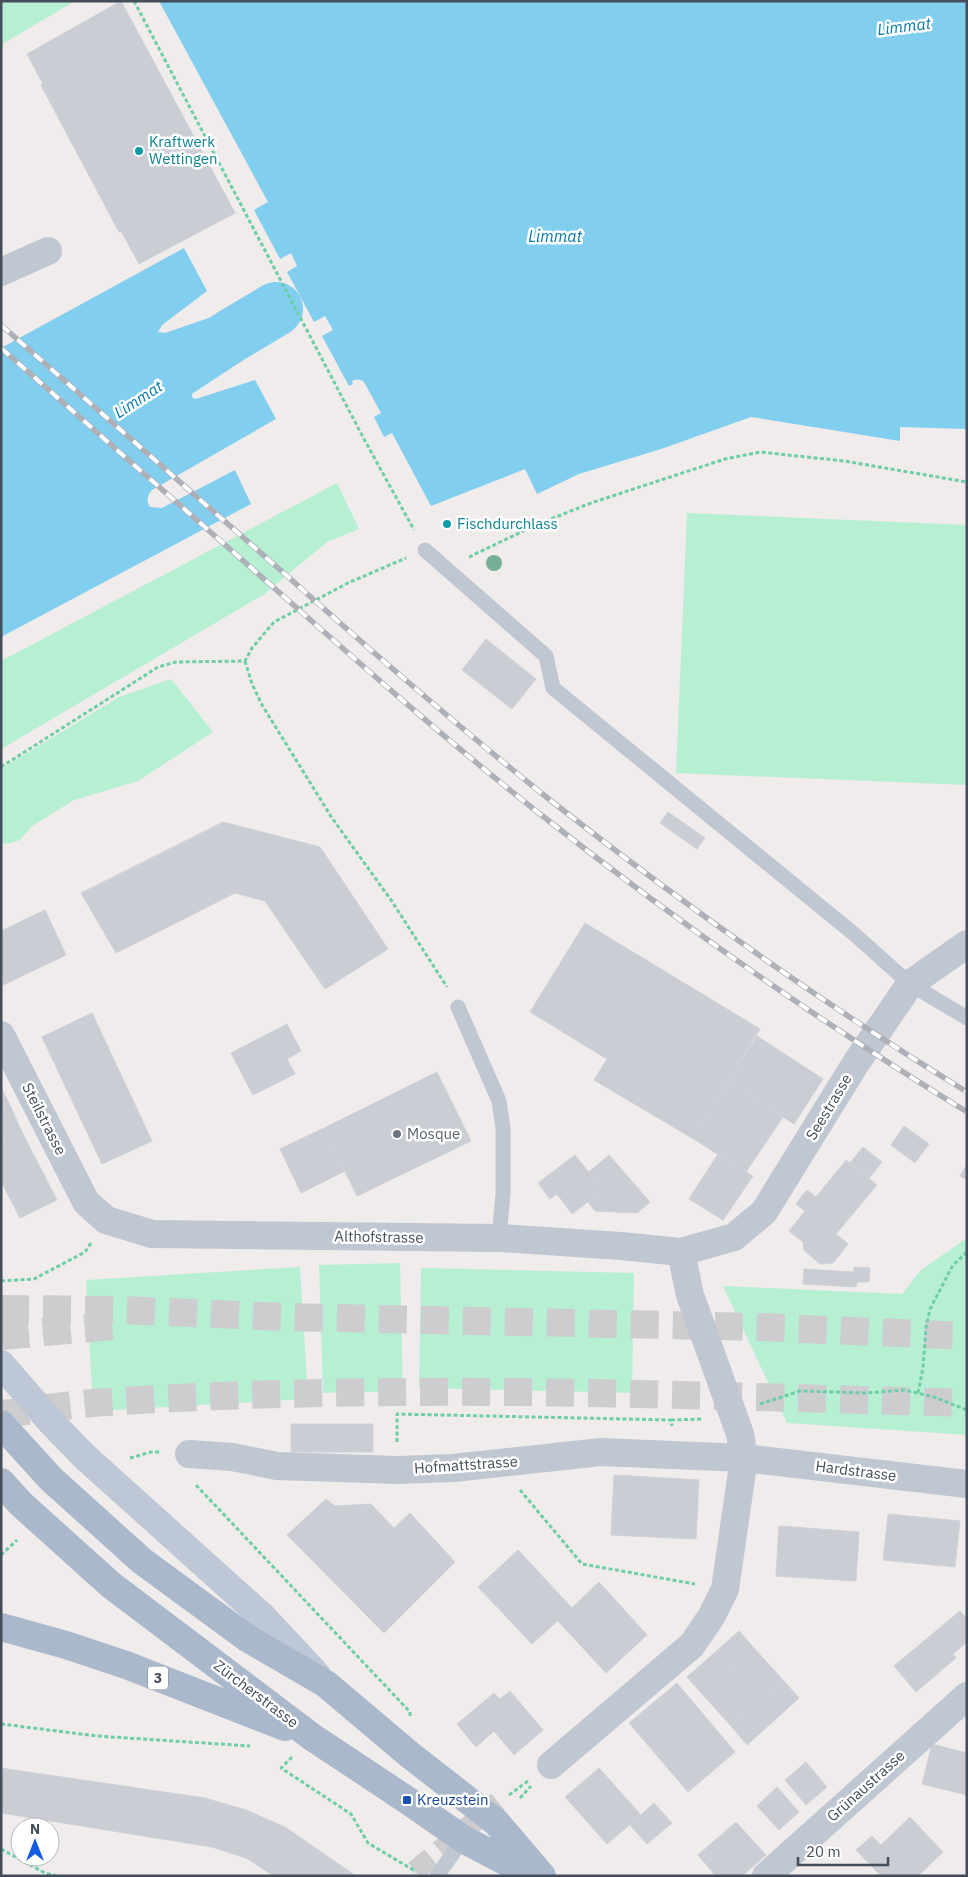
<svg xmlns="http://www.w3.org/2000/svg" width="968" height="1877" viewBox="0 0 968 1877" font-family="'IBM Plex Sans',sans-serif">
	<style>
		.green { fill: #b7efd2 }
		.water { fill: #82ceee }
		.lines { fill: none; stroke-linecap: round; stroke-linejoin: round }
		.river { stroke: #82ceee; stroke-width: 54 }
		.building { fill: #cbcdd4; stroke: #cfd1d8 }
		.pedestrian-tunnel { stroke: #cdccce; stroke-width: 21; stroke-dasharray: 21 11; stroke-linecap: butt }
		.motorway-tunnel { stroke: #cdccce; stroke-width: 28; stroke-dasharray: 28 14; stroke-linecap: butt }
		.path { stroke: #6ecea7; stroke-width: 3; stroke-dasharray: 4 2.5; stroke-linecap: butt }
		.service { stroke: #bec7d2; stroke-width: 15 }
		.minor { stroke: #bec7d2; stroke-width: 28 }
		.secondary { stroke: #bdc7d6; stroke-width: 28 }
		.primary { stroke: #aab8cc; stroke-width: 28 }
		.rail-casing { stroke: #adb0b7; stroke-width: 5.5 }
		.rail { stroke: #fff; stroke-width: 4; stroke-dasharray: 11; stroke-linecap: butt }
		.tree { fill: #76ae96 }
		.culture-dot { fill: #0f9aa8; stroke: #fff; stroke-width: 2 }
		.worship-dot { fill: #6b7280; stroke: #fff; stroke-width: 2 }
		.transit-dot { fill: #1a4fb4; stroke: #fff; stroke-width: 2 }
		.labels { text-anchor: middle; stroke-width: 5; stroke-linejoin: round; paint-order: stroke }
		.shield { fill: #fff; stroke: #7c828c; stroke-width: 1 }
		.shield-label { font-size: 14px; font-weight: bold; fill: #444d5a }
		.culture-label { font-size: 15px; fill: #0d838f; stroke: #fff; text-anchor: start }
		.street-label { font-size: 15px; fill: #444d5a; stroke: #fff }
		.worship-label { font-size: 15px; fill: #5b616d; stroke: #fff; text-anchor: start }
		.transit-label { font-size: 15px; fill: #164399; stroke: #fff; text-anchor: start }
		.water-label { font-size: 16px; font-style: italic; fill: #0779a9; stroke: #fff }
	</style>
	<rect width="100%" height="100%" fill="#efeceb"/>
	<path class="green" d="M1,1H75L4,43L1,51Z
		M337,483L359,529L327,542L263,595L1,749V661Z
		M687,513L967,525V785L676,773Z
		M171,679L213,732L138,781L74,800L32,826L20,840L6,844L1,842V769L119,697Z
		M967,1238V1435L787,1423L723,1286L902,1294L921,1270Z
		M400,1263L403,1391L323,1393L319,1265Z
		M300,1267L308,1399L93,1411L86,1280Z
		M421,1268L634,1273L632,1393L419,1388Z"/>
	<path class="water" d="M159,1H967V429L900,427V441L751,417L661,449L579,474L537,494L525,469L431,506L392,433L384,437L374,417L381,413L364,382C360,379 357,379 352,381L353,384L349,386L322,336L333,330L325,316L314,322L287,272L297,266L291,253L280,259L254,210L268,202Z
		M184,248L207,291L162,325L158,332L165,333L220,314L242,355L195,390L192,393V397L195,399L199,398L255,380L276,419L152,490C147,496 146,500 150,507L162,508L235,470L251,504L1,637V348Z"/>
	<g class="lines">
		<path class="river" d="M170,376L231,336L276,309"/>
	</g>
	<path class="building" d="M121,1L235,213L139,264L121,231L119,232L43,89L41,85L43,84L27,54Z
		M486,639L536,679L512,709L462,670Z
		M668,812L705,838L697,849L660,823Z
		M223,822L320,847L388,949L325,989L265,901L235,893L116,953L81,893Z
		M45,910L66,955L1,986V931Z
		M585,923L760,1029L692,1138L594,1080L607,1059L530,1012Z
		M92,1013L152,1141L102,1164L42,1037Z
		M287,1024L301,1051L287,1059L295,1074L253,1095L231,1053Z
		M757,1036L823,1079L794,1124L728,1081Z
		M437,1072L471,1141L357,1196L324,1128Z
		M728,1081L783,1117L746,1172L692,1138Z
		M1,1088L9,1103L1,1107Z
		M9,1103L22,1132L1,1142V1107Z
		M904,1126L929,1144L915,1163L891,1145Z
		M324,1128L345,1171L301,1193L280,1149Z
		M22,1132L57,1200L20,1218L1,1181V1142Z
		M863,1147L882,1162L869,1178L850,1163Z
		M718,1154L753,1176L723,1220L689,1199Z
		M575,1155L603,1190L572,1214L557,1194L550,1199L538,1183Z
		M609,1155L650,1202L637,1213L595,1211L588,1202L603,1190L589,1172Z
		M846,1160L877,1185L836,1234L848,1244L833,1263L820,1264L804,1250L803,1242L789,1231L805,1211L796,1204L801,1197L807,1190L816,1197Z
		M967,1164V1180L960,1176Z
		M854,1267L870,1268L869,1282H857L856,1287L803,1284L804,1269L854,1272Z
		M291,1424H373V1452H291Z
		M614,1475L699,1480L696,1539L611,1535Z
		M326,1499L335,1506L371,1504L394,1528L410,1513L455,1562L384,1633L287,1535Z
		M888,1514L960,1521L955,1567L883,1560Z
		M779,1526L859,1532L856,1581L776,1576Z
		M518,1550L572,1608L532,1644L478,1587Z
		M599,1582L647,1635L606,1673L558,1621Z
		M960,1611L967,1619V1642L953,1654L956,1658L916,1692L894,1666Z
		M739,1631L754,1648L702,1694L687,1677Z
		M754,1648L783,1680L731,1726L702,1694Z
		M783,1680L799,1698L747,1745L731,1726Z
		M677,1683L735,1752L688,1792L629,1723Z
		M510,1691L543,1730L514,1755L494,1731L476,1747L457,1724L494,1693L500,1699Z
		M932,1744L967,1753V1795L922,1784Z
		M806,1762L827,1787L806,1805L785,1780Z
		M1,1768L205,1798L246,1810L285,1827L356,1876H274L246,1858L212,1847L1,1813Z
		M599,1768L641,1815L607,1844L565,1797Z
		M777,1787L799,1812L779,1830L757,1806Z
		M654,1803L672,1823L647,1844L630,1825Z
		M910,1817L943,1852L918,1876H881L856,1850L872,1836L881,1845Z
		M736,1822L766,1855L742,1876H716L698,1855Z"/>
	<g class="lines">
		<path class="pedestrian-tunnel" d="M415,1871L498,1802"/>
		<path class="motorway-tunnel" d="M1,1309L121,1310L286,1317L760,1327L967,1336
			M1,1336L112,1326
			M1,1414C36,1410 72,1404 107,1402C394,1383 680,1395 967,1403"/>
		<path class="path" d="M134,1L364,439L414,530
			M469,557L538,524L591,503L725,459L760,452L844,461L967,482
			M245,661L252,684L262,705L332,818L391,900L447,987
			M1,767L158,667L176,662L245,661L252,648L274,622L348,583L406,558
			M1,1281L34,1279L85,1252L91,1243
			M918,1393L923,1368L926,1327L930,1309L953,1265L967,1252
			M760,1404L800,1391L866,1393L904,1390L934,1397L967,1410
			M671,1420L703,1419
			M397,1442V1414L671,1420L672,1426
			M130,1458L151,1452H161
			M196,1485L410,1712V1716
			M520,1490L582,1564L695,1584
			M1,1555L17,1540
			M1,1724L97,1736L250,1746
			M292,1757L281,1768L351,1814L368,1843L415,1871L414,1872
			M509,1795L528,1781
			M520,1798L531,1786
			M1,1849L45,1873L57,1876"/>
		<path class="service" d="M425,550L546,656L553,688L854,934L910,984L967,1018
			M458,1007L499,1101L503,1128V1194L499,1238
			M437,1876L463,1839"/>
		<path class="minor" d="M1,272L48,251
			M1,1035L86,1202L106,1220L152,1234L499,1238L621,1246L681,1252L734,1237L764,1212L856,1063L910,984L967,944
			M189,1454L232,1457L277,1466L398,1470L453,1468L601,1452L744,1458L967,1484
			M551,1765L692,1645L711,1617L725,1589L744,1458L740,1434L690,1295L681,1252
			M766,1876L967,1696"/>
		<path class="secondary" d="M1,1364L51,1422L85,1457L263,1617L317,1675"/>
		<path class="primary" d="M1,1424L51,1479L142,1561L247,1638L326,1684L410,1755L496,1822L542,1876
			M1,1482L21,1504L111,1585L312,1737L407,1800L463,1839L533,1876
			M1,1627L66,1645L126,1665L285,1727"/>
		<g class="rail-casing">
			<path id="rail" d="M1,325C96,408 191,492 286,575C372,652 460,728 550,800C684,905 822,1003 967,1092
				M1,348C94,430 188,512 281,594C366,669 451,744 540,814C677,922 819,1021 967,1112"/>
		</g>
		<use href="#rail" class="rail"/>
	</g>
	<circle class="tree" cx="494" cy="563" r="8"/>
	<g class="culture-dot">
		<circle cx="139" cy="151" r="5"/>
		<circle cx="447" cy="524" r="5"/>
	</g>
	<circle class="worship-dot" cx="397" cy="1134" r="5"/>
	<rect class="transit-dot" x="402" y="1795" width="10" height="10" rx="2.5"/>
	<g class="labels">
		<rect class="shield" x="148" y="1666.5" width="20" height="23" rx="4"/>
		<g class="shield-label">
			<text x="158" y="1683">3</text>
		</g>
		<g class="culture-label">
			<text x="149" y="147">Kraftwerk<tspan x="149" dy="17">Wettingen</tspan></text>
			<text x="457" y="529">Fischdurchlass</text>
		</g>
		<g class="street-label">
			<text transform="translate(829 1107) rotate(-59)" y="5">Seestrasse</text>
			<text transform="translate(44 1119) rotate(63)" y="5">Steilstrasse</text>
			<text transform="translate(379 1237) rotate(1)" y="5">Althofstrasse</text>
			<text transform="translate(466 1465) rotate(-4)" y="5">Hofmattstrasse</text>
			<text transform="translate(856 1471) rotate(7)" y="5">Hardstrasse</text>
			<text transform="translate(256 1694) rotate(37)" y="5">Zürcherstrasse</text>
			<text transform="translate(866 1786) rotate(-42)" y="5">Grünaustrasse</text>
		</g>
		<g class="worship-label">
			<text x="407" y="1139">Mosque</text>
		</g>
		<g class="transit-label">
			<text x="417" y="1805">Kreuzstein</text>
		</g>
		<g class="water-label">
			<text transform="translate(904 26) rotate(-7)" y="6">Limmat</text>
			<text x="555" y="242">Limmat</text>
			<text transform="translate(138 399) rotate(-33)" y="6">Limmat</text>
		</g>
	</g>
	<rect width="968" height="1877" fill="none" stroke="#444d5a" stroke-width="5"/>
	<g transform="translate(35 1842)"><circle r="24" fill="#ffffff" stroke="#b4b8bd"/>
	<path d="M0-4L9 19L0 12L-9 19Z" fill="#125be2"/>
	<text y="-8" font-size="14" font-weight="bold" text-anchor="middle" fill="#444d5a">N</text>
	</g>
	<path d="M798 1857v8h90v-8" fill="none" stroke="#444d5a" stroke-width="2.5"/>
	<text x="806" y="1857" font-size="15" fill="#444d5a" stroke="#ffffff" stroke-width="4" paint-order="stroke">20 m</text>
</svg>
